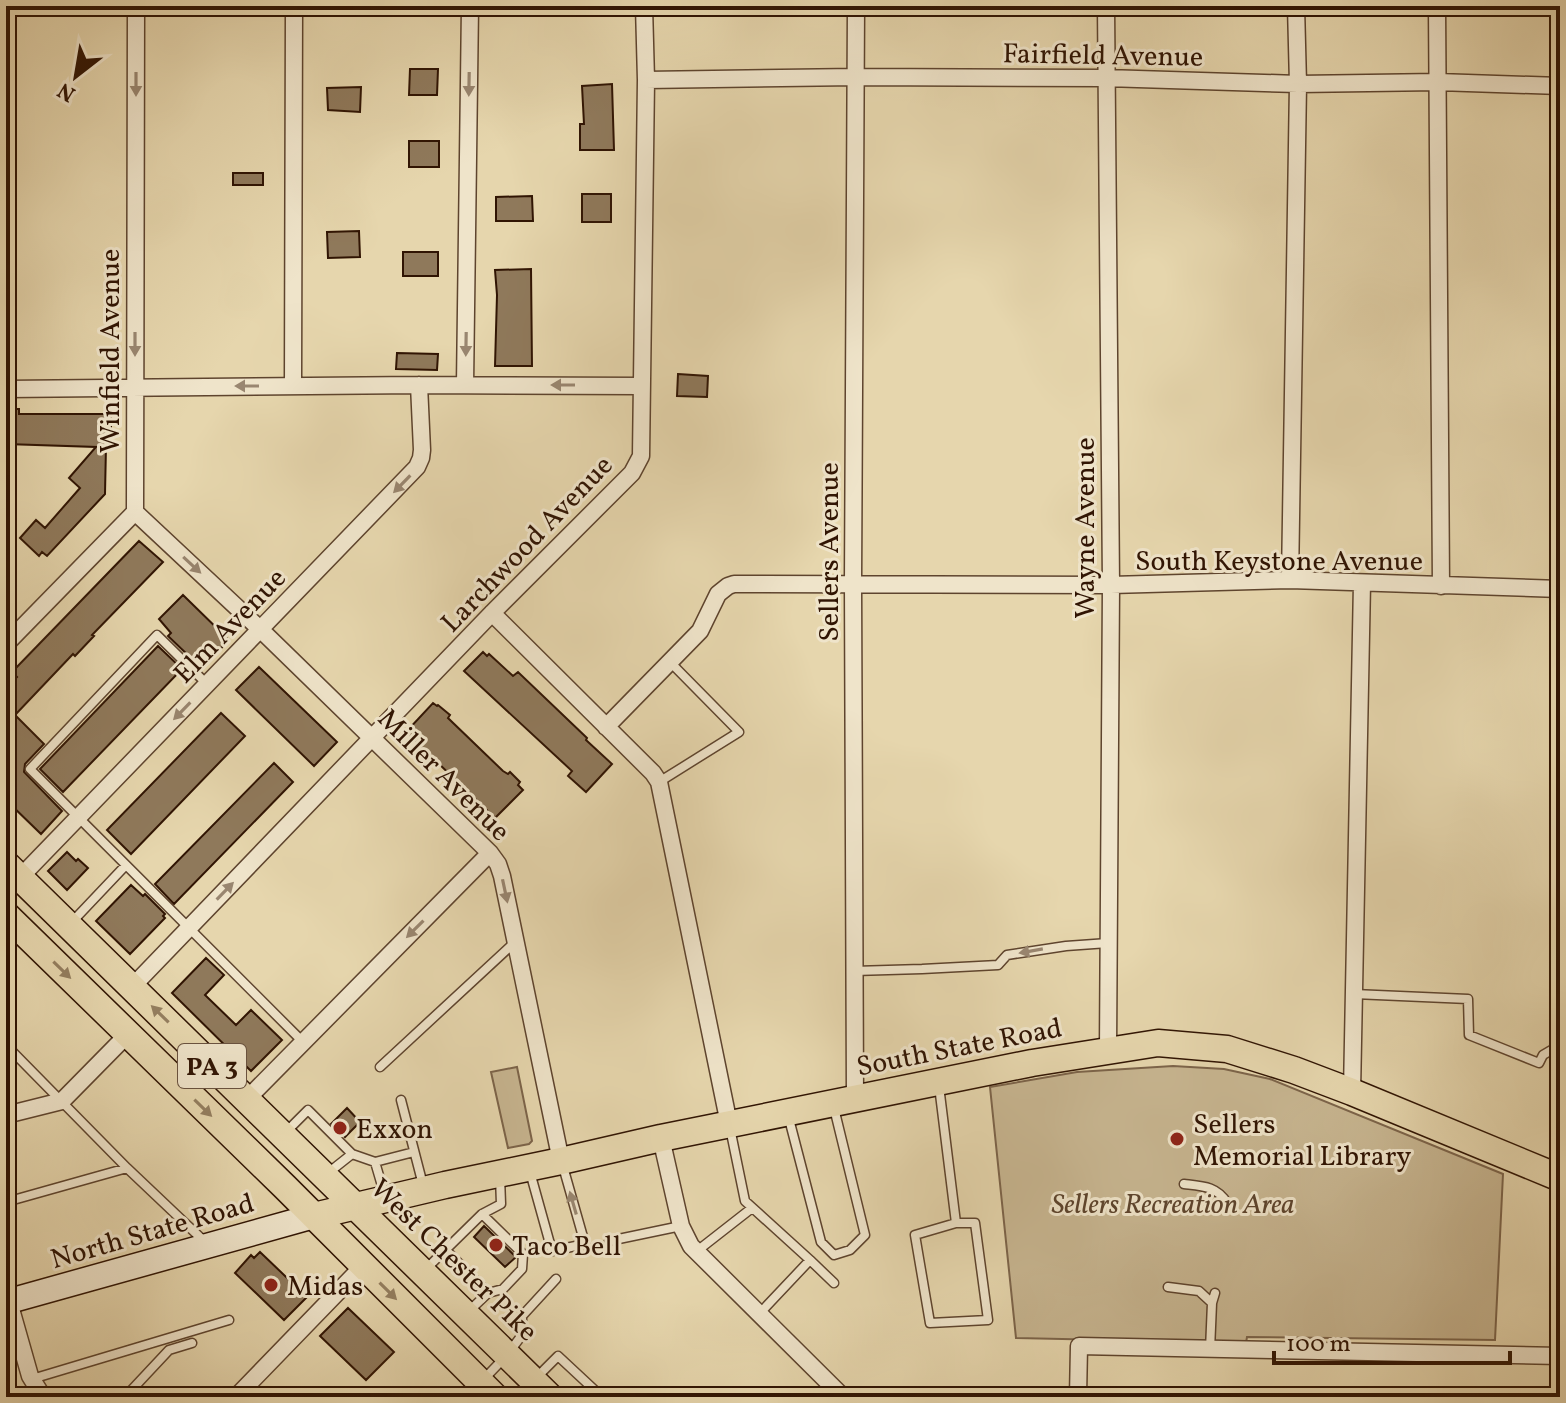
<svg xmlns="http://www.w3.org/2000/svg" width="1566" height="1403" viewBox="0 0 1566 1403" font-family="Vollkorn,serif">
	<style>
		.green { fill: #c7b590; stroke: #7c644a; stroke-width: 2 }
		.building { fill: #8f795b; stroke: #301403; stroke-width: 2 }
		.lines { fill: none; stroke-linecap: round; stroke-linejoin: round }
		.lane-casing { stroke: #5e442e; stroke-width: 11 }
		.street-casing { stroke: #5e442e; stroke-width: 19 }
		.secondary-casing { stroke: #301403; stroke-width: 27 }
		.primary-casing { stroke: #301403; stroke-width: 29 }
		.lane { stroke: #efe4ca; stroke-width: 8 }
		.street { stroke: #efe4ca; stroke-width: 16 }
		.secondary { stroke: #efe4ca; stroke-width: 24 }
		.primary { stroke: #e6d6ad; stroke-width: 26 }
		.oneway { fill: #998670 }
		.oneway2 { fill: #947f60 }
		.poi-dot { fill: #8f2418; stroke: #efe4ca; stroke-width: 3 }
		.labels { text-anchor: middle; stroke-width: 6; stroke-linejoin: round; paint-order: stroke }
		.shield { fill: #efe4ca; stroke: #69523f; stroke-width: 2 }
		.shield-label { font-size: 26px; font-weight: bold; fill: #301403 }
		.street-label { font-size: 28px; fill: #301403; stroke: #efe4ca }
		.poi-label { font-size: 28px; fill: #301403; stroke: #efe4ca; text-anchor: start }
		.park-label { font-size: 28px; font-style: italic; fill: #5d442d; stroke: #efe4ca }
	</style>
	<rect width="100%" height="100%" fill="#e6d6ad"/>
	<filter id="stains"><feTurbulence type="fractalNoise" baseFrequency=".0025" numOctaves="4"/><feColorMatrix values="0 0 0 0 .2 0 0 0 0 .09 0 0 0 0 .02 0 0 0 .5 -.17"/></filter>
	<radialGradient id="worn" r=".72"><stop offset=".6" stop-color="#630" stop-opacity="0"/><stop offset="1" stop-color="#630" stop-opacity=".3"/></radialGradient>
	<path class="green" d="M1173,1066L1224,1069L1270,1079L1503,1174L1495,1340L1247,1337L1246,1343L1016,1338L990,1087L1077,1072Z
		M517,1067L532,1141L529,1144L508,1148L491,1072Z"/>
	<path class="building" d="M410,69H438L437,95H409Z
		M612,84L614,150H580V124H584L582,86Z
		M361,87L360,112L328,110L327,88Z
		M409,141H439V167H409Z
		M233,173H263V185H233Z
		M582,194H611V222H582Z
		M532,196L533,221H496V197Z
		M359,231L360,257L328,258L327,232Z
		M403,252H438V276H403Z
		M531,269L532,366H495L497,295L495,270Z
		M397,353L438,354L437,370L396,369Z
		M678,374L708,376L707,397L677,396Z
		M6,409H19V414H111V446H106L105,494L47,556L42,552L39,556L20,538L36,520L45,528L80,488L69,478L96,447L6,444Z
		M139,541L163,562L92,635L94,636L75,656L73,654L15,715L44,744L25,764L24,772L62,811L41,834L6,800V688L17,677L12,672Z
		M183,595L229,640L205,665L196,655L192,659L168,636L171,633L159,619Z
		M158,646L182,669L63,792L40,769Z
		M483,652L487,656L489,654L513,676L518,672L587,738L586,740L612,764L586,792L568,776L572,771L464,671Z
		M259,667L337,742L314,766L236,690Z
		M433,703L437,706L438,705L450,715L448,718L503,771L508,774L510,772L520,782L518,785L523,790L495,818L406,732Z
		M221,713L245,736L131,854L107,830Z
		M274,763L293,782L174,904L155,884Z
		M67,852L76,861L78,859L88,868L67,890L48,871Z
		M131,885L143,896L145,894L165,914L163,916L165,918L130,954L96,921Z
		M206,958L224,975L205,995L236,1025L251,1010L282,1040L251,1071L172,993Z
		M347,1108L360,1122L345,1137L331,1124Z
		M484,1226L516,1257L505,1267L474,1237Z
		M260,1252L307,1297L284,1320L235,1273L251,1255L254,1258Z
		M348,1308L394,1352L366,1380L320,1336Z"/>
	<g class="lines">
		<g class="lane-casing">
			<path id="lane" d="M208,685L157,635L30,769L303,1042
				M659,782L739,732L670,662
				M72,922L126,865
				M854,971L922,969L998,965L1007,955L1066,946L1108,943
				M1354,994L1468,999L1469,1035L1539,1063L1543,1055L1555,1048L1560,1050
				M6,1045L127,1168L205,1242
				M380,1067L515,942
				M939,1086L956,1223H975L988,1320L930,1323L915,1235L956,1223
				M401,1100L423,1185
				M788,1115L821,1242L834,1255L850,1250L865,1235L834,1108
				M730,1128L745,1201L810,1260
				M285,1133L308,1110L352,1154
				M375,1162L385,1196
				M530,1172L552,1251L585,1244L562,1163
				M328,1173L352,1154L375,1162L414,1152
				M1184,1184C1202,1186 1217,1186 1227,1203
				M6,1202L127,1168
				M609,1241L681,1226
				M446,1250L488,1293L503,1289L522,1269L523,1254L482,1214
				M697,1251L752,1208
				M426,1269L482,1214L501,1204L500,1177
				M1168,1287L1199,1291L1212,1303L1215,1293
				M469,1311L488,1293
				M760,1313L810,1260L834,1283
				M1210,1350L1212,1303
				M536,1378L558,1356L602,1397
				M32,1379L229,1320
				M484,1379L507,1355L522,1335V1316L556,1279
				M13,1397L37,1388
				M125,1397L169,1350L192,1343"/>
		</g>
		<g class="street-casing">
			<path id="street" d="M1106,6L1111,585L1108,1050
				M1437,6L1441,586
				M646,80L856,77L1106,78L1298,84L1438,82L1560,86
				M465,385L470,6
				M293,386L294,6
				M6,389L419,385L641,386
				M135,512L261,630L490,853L498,864L502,876L561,1161
				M1290,580L1298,84L1296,6
				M492,613L653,773L659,782L729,1124
				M6,644L135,512L136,6
				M606,727L700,631L718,594L728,586L734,584L1111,585L1290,580L1560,589
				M6,892L417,467L421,458L422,450L419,385
				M132,987L492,613L632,473L641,456L646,80L644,6
				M1352,1092L1362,583
				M855,1098L853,583L856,6
				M247,1099L490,853
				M6,1115L62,1101L128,1034
				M661,1138L681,1226L691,1246L843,1397
				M9,1302L30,1376L43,1397
				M236,1397L363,1266
				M466,1397L480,1382
				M1078,1397L1079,1346L1560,1356"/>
		</g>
		<g class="secondary-casing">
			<path id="secondary" d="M6,1302L314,1216"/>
		</g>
		<g class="primary-casing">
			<path id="primary" d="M6,864L550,1397
				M6,915L285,1187L495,1397
				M314,1216L445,1185L561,1161L661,1138L1032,1063L1158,1043L1227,1049L1294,1070L1352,1092L1560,1178"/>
		</g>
		<use href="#lane" class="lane"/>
		<use href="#street" class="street"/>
		<use href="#secondary" class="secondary"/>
		<use href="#primary" class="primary"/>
	</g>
	<defs><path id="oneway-solid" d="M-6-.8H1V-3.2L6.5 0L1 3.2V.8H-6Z" transform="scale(2)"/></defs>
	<g class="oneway">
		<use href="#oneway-solid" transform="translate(136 84) rotate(90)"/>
		<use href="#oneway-solid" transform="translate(469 84) rotate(91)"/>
		<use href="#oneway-solid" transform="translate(135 344) rotate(90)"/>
		<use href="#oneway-solid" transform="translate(466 344) rotate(91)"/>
		<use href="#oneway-solid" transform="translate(563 385) rotate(-180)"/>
		<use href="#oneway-solid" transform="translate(247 386) rotate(-180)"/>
		<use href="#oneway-solid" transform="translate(402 484) rotate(134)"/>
		<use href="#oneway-solid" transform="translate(192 565) rotate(43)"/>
		<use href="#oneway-solid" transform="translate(182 711) rotate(134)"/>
		<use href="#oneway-solid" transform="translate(225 891) rotate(-46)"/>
		<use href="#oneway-solid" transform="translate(505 891) rotate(78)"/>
		<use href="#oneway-solid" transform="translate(415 929) rotate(135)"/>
		<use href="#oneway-solid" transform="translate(1031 951) rotate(170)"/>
		<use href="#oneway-solid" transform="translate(573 1203) rotate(-106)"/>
	</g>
	<g class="oneway2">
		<use href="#oneway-solid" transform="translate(62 970) rotate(44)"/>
		<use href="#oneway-solid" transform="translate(160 1014) rotate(-136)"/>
		<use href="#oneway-solid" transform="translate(203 1108) rotate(44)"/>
		<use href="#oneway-solid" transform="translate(388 1291) rotate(45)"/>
	</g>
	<g class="poi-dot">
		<circle cx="340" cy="1128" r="8"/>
		<circle cx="1177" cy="1139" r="8"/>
		<circle cx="496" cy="1245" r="8"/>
		<circle cx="271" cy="1285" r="8"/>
	</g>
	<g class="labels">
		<rect class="shield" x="178" y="1044" width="68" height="44" rx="6"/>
		<g class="shield-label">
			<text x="212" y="1075">PA 3</text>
		</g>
		<g class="street-label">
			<text transform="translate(1103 54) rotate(1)" y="10">Fairfield Avenue</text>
			<text transform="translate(109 351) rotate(-90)" y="10">Winfield Avenue</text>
			<text transform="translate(1084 528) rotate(-90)" y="10">Wayne Avenue</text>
			<text transform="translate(526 543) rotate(-46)" y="10">Larchwood Avenue</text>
			<text transform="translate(828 552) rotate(-90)" y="10">Sellers Avenue</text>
			<text x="1279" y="570">South Keystone Avenue</text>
			<text transform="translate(229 625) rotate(-46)" y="10">Elm Avenue</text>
			<text transform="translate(445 774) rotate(45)" y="10">Miller Avenue</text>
			<text transform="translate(959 1046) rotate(-11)" y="10">South State Road</text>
			<text transform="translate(152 1230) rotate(-16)" y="10">North State Road</text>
			<text transform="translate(455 1259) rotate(44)" y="10">West Chester Pike</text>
		</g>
		<g class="poi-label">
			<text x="1193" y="1133">Sellers<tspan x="1193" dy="32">Memorial Library</tspan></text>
			<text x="356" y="1138">Exxon</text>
			<text x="512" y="1255">Taco Bell</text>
			<text x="287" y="1295">Midas</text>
		</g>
		<g class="park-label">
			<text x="1173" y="1213">Sellers Recreation Area</text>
		</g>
	</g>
	<rect width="1566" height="1403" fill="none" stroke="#e6d6ad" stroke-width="32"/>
	<rect x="8" y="8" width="1550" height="1387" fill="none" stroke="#301403" stroke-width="4"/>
	<rect x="16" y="16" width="1534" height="1371" fill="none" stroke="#301403" stroke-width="2"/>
	<g transform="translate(76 76) rotate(211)" stroke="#efe4ca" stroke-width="6" paint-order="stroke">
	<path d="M0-6L14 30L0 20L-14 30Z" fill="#301403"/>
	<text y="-12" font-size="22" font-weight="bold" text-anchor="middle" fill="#301403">N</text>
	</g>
	<path d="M1274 1351v12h236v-12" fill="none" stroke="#301403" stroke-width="4"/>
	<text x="1286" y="1351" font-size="24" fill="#301403" stroke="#efe4ca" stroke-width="6" paint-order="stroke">100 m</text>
	<rect width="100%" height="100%" filter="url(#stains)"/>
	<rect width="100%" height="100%" fill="url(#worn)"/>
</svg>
